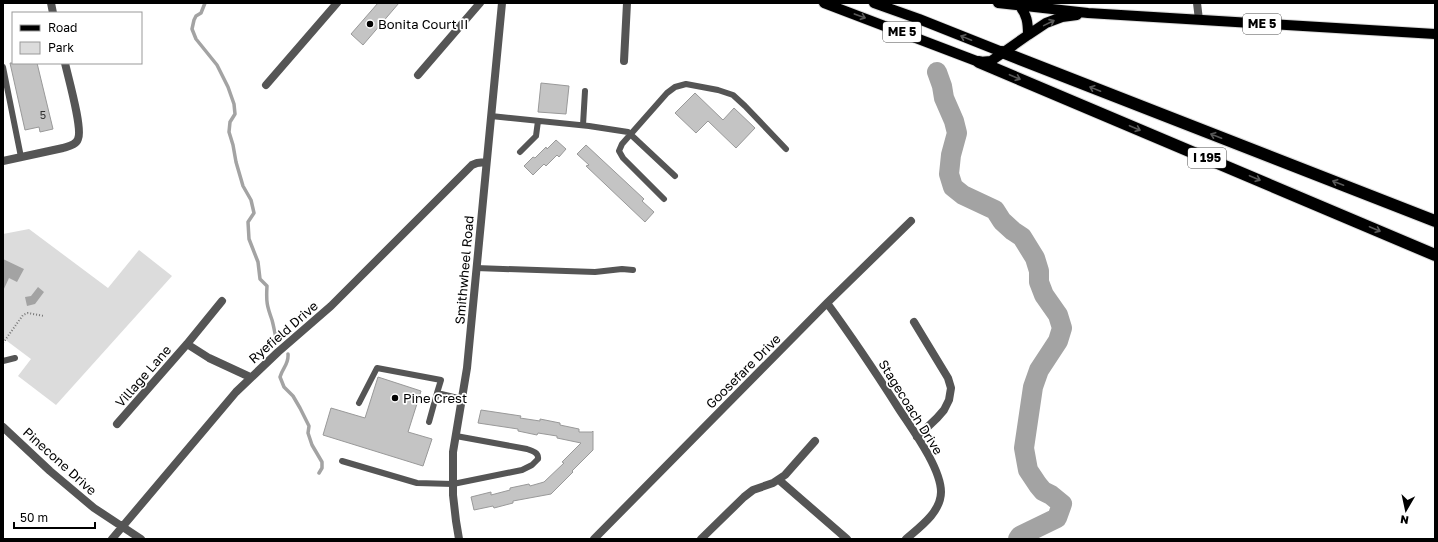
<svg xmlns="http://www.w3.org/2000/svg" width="1438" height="542" viewBox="0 0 1438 542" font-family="'Golos Text',sans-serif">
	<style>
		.green { fill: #dcdcdc }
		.water { fill: #a3a3a3 }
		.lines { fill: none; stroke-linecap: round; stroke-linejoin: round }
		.stream { stroke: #a3a3a3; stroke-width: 3.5 }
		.river { stroke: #a3a3a3; stroke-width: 20 }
		.building { fill: #c4c4c4; stroke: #999 }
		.primary-casing { stroke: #dbdbdb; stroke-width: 12 }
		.highway-casing { stroke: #dbdbdb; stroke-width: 14 }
		.path { stroke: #777; stroke-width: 2; stroke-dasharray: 1 2; stroke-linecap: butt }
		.lane { stroke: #555; stroke-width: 6 }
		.street { stroke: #555; stroke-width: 8 }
		.primary { stroke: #000; stroke-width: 10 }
		.highway { stroke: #000; stroke-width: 12 }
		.oneway { stroke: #595959 }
		.poi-dot { fill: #000; stroke: #fff; stroke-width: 1.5 }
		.labels { text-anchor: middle; stroke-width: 3.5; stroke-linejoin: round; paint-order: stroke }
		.number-label { font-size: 11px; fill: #313131 }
		.shield { fill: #fff; stroke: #4c4c4c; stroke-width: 1 }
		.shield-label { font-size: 12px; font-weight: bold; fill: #000 }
		.poi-label { font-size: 13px; fill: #000; stroke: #fff; text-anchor: start }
		.street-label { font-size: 13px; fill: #000; stroke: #fff }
	</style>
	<rect width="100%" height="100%" fill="#fff"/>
	<path class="green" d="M29,229L108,288L139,250L172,276L56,405L18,376L31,359L3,338V234Z"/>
	<path class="water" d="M3,259L24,269L17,282L9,278L3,291Z
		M38,287L44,292L35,304L27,306L25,297L31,296Z"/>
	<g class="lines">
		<path class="stream" d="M205,3L201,13L196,16L194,20L192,29L196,39L217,65L228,87L234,104L235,114L230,122L229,132L233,145L236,162L243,186L251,200L254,213L248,222L249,239L258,262L260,279L267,286C266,302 267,306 272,320C274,327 275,335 277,342
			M288,354C289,364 283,367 280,377L284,387L293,396L300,408L309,426L308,433L312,445L322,462V468L319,473"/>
		<path class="river" d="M937,72L942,86L944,98L954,121L957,133L951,155L949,174L953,187L963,195L995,210L1002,221L1013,231L1022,237L1035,258L1039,271V282L1044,295L1058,315L1062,328L1058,341L1039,370L1033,387L1024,448L1028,470L1038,485L1043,491L1051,495L1062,504L1057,518L1020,536L1018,539"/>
	</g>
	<path class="building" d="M378,3H399L363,45L351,34Z
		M10,63H37L53,129L40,132L39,127L25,130Z
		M541,83L569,86L566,114L538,112Z
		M695,93L723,120L734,108L755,128L736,148L708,121L696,133L675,113Z
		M556,140L566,149L559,157L557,155L546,166L544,164L533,175L524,166L533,157L535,158L546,147L547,149Z
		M586,145L644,199L642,201L654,212L645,222L586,166L589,165L577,154Z
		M378,377L421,391L408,432L432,439L423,466L323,435L331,408L365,418Z
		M481,410L521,416L520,418L540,421V419L560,423V425L579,429V432H592L593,431V450L572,471L573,472L551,494L513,501V503L494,508L493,506L474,510L471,497L491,492V495L510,490V488L529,484L530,486L544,482L564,463L562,462L581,443L557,438V436L538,433L537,435L518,431V429L478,423Z"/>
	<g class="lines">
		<g class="primary-casing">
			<path id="primary" d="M824,3L979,62L991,61L1028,35L1046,23L1062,17L1077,15
				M874,3L919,19L1002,52
				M998,3L1088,13L1435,34
				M1019,5C1027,15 1028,22 1028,35"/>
		</g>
		<g class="highway-casing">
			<path id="highway" d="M1002,52L1435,221
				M979,62L1435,255"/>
		</g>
		<path class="path" d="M3,343L23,315L28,313L44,316"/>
		<path class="lane" d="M3,67L21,157
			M491,116L589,126L628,132L675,176
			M583,125L585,91
			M520,152L536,136L538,121
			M664,199L623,158L619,151L622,144L667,93L675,87L686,84L718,90L733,95L745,106L786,149
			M476,268L595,272L622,269L633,270
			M3,361L15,358
			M359,403L377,368L441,380L437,393
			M429,422L437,393L462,399
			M342,461L417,483L453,484L522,470L532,465L538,459C539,453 533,451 527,449L456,436"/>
		<path class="street" d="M51,3L53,13
			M1197,3L1199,20
			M624,61L627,3
			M418,75L480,3
			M266,85L337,3
			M3,161L63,148C69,146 76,145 78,139C83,129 68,77 65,63
			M827,303C852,337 876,373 899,409C912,429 941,468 941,492C941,512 920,527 906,539
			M914,322L948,378L951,388L949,400L944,410L937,418L917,437
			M187,344L209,358L250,377
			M117,424L187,344L222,301
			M3,427L50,471L94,508L141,539
			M779,480L847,539
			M112,539L236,392L278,352L331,306L472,165L477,163L486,162
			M459,539L456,521L453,495V452L467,368L502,3
			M594,539L827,303L911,221
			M701,539L744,497L753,490L773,483L785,475L815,441"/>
		<use href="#primary" class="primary"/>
		<use href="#highway" class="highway"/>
	</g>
	<defs><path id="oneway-shaft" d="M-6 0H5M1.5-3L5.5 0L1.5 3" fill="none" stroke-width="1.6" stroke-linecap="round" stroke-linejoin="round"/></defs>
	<g class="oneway">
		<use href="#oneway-shaft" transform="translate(860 16) rotate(20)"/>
		<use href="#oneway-shaft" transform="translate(1049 23) rotate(-26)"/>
		<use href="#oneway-shaft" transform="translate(966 38) rotate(-158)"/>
		<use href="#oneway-shaft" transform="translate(1015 77) rotate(23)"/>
		<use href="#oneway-shaft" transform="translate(1095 89) rotate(-158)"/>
		<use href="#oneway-shaft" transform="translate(1135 128) rotate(23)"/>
		<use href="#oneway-shaft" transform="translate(1216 136) rotate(-159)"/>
		<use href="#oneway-shaft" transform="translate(1255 178) rotate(23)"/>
		<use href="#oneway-shaft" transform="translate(1338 183) rotate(-159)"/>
		<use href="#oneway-shaft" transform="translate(1375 229) rotate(23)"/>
	</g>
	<g class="poi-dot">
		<circle cx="370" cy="24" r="4"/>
		<circle cx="395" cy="398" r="4"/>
	</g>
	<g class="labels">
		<g class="number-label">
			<text x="43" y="119">5</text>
		</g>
		<g class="shield">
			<rect x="1243" y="14" width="38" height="20" rx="3"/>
			<rect x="883" y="22" width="38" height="20" rx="3"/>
			<rect x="1188" y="148" width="38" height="20" rx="3"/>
		</g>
		<g class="shield-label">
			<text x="1262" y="28">ME 5</text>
			<text x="902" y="36">ME 5</text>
			<text x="1207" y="162">I 195</text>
		</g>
		<g class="poi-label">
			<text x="378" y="29">Bonita Court II</text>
			<text x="403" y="403">Pine Crest</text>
		</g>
		<g class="street-label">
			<text transform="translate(464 270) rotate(-85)" y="5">Smithwheel Road</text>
			<text transform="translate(283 332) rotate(-41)" y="5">Ryefield Drive</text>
			<text transform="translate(743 371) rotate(-45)" y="5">Goosefare Drive</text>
			<text transform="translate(143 376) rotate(-49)" y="5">Village Lane</text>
			<text transform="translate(911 407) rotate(58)" y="5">Stagecoach Drive</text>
			<text transform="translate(60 461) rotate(42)" y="5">Pinecone Drive</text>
		</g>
	</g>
	<rect width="1438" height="542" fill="none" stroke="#000000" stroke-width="8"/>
	<rect x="12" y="12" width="130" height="52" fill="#ffffff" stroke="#999999"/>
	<rect x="20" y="25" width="20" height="6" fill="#000000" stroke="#999999"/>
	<text x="48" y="32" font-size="12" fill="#000000">Road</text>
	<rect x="20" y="42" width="20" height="12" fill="#dcdcdc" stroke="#999999"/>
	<text x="48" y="52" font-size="12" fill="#000000">Park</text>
	<g transform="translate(1406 510) rotate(189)" stroke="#ffffff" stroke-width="3" paint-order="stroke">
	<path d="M0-3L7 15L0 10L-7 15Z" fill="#000000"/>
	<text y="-6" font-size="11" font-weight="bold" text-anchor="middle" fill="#000000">N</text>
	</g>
	<path d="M14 522v6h81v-6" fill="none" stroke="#000000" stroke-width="2"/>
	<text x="20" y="522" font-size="12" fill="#000000" stroke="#ffffff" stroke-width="3" paint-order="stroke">50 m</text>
</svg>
